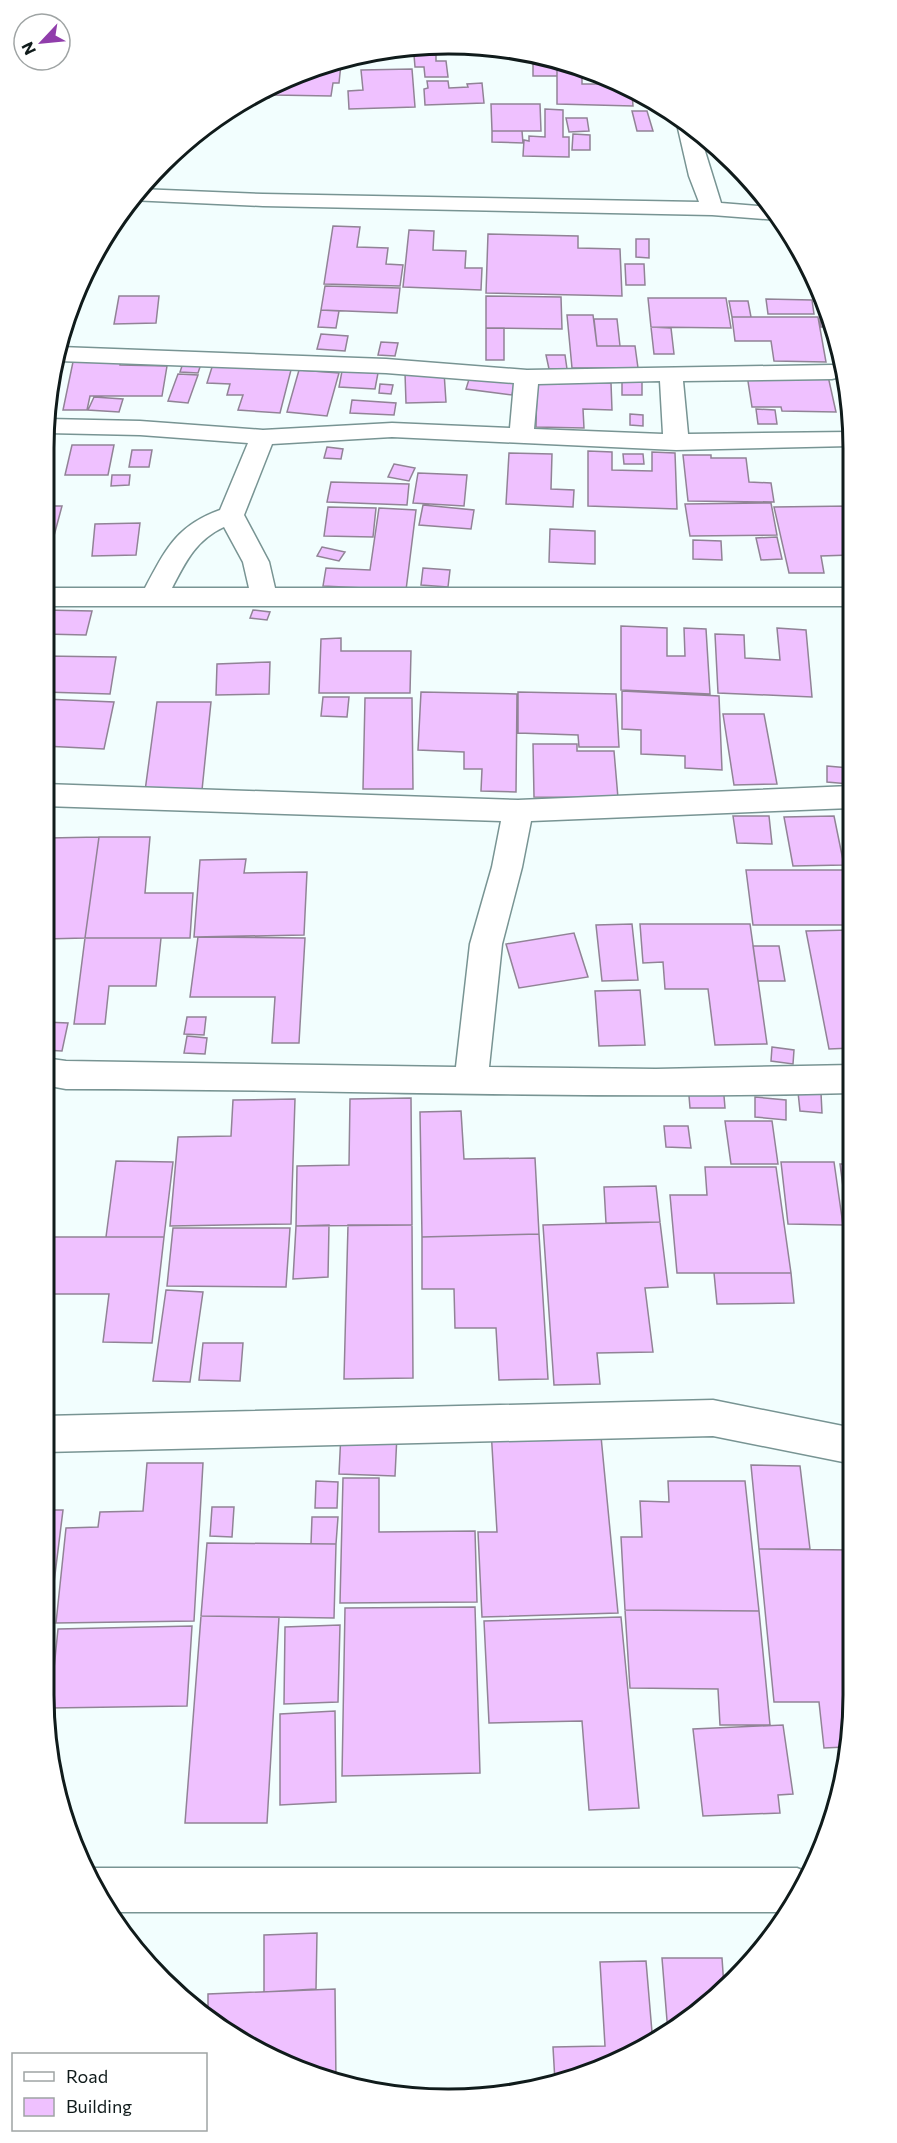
<svg xmlns="http://www.w3.org/2000/svg" width="897" height="2143" viewBox="0 0 897 2143" font-family="Commissioner,sans-serif">
	<style>
		.building { fill: #efc1ff; stroke: #918396; stroke-width: 1.5 }
		.lines { fill: none; stroke-linecap: round; stroke-linejoin: round }
		.minor-casing { stroke: #789493; stroke-width: 3 }
		.minor { fill: #fff; fill-rule: evenodd }
		.rim { fill: none; stroke: #101b1b; stroke-width: 3 }
	</style>
	<rect width="100%" height="100%" fill="#f2fefe"/>
	<path class="building" d="M414,55H436V61H446L448,77H425L424,67H415Z
		M533,62L557,63V76H533Z
		M327,64H341L339,83H333L331,96L274,95L276,83Z
		M557,65L582,67V84H605V78L632,92L633,106L557,104Z
		M412,69L415,107L349,109L348,91L363,90L361,70Z
		M427,81H448L449,88L468,87L467,84L482,83L484,103L425,105L424,89L428,88Z
		M271,85L269,98H249L269,85Z
		M491,104H540L541,131H492Z
		M545,109L563,110V137H569V157L523,156L524,140L529,141V136L545,137Z
		M632,111H647L653,131H637Z
		M566,118H587L589,131L569,132Z
		M492,131H522L523,143L492,142Z
		M573,134L590,135V150H572Z
		M333,226L360,227L357,247L388,248L386,264L403,265L400,286L324,284Z
		M409,230L434,231L433,250L466,251L465,268H482L481,290L403,287Z
		M488,234L578,236V248L620,249L622,296L486,293Z
		M636,239H649V258L636,257Z
		M625,264H644L645,285H626Z
		M325,286L400,288L397,313L321,310Z
		M119,296H159L156,323L114,324Z
		M486,296L561,297L562,329L486,328Z
		M648,298H726L731,328L651,327Z
		M766,299L812,300L814,314H768Z
		M729,301H748L751,317H732Z
		M818,301H822L829,327H821Z
		M321,310L339,311L336,328L318,327Z
		M567,315H593L597,346H635L638,368H572Z
		M732,317H818L826,362L774,361L771,341H735Z
		M594,319H617L620,346H597Z
		M651,327L671,328L674,354H654Z
		M486,328H504V360H486Z
		M321,334L348,336L345,351L317,349Z
		M381,342L398,343L395,356L378,355Z
		M546,355H565L567,369H549Z
		M74,357H121L120,365L167,366L162,396H90L87,410H63Z
		M184,360L202,361L198,373L180,372Z
		M213,364L291,370L280,413L238,410L243,395H227L230,384L207,383Z
		M299,370L339,373L327,416L287,412Z
		M342,371L378,373L375,389L339,387Z
		M444,372L446,402L406,403L405,373Z
		M178,374L198,375L188,403L168,401Z
		M747,375L828,376L836,412L782,411L781,407H752Z
		M470,376L515,381L512,395L466,389Z
		M622,378H642V395H622Z
		M537,381L611,383L612,410L583,409L584,428L536,427Z
		M380,384L393,385L391,394L379,393Z
		M94,397L123,399L119,412L88,410Z
		M352,400L396,403L394,415L350,413Z
		M756,409L775,410L777,424H758Z
		M630,414L643,415V426L630,425Z
		M72,445H114L108,475H65Z
		M327,447L343,449L341,459L324,458Z
		M132,450H152L149,467H129Z
		M588,451L612,452V470L652,471V452L675,453L677,509L588,506Z
		M509,453L552,454L551,489L574,490L573,507L506,504Z
		M623,454H643L644,464H624Z
		M683,455H711V458H746L749,482L771,483L774,502L688,501Z
		M394,464L415,468L409,481L388,477Z
		M418,473L467,475L464,506L413,503Z
		M112,475H130L129,485L111,486Z
		M331,482L409,484L407,505L327,502Z
		M771,503L777,535L690,536L685,504Z
		M423,505L474,510L471,529L419,525Z
		M44,506H62L51,547H44Z
		M850,506V532L848,533L850,555L821,556L824,573H789L774,507Z
		M328,507L376,508L373,537L324,536Z
		M379,508L416,510L406,590L323,586L326,568L370,570Z
		M140,523L136,555L92,556L95,524Z
		M550,529L595,531V564L549,562Z
		M777,537L782,559L761,560L756,538Z
		M693,540L721,541L722,560L693,559Z
		M322,547L345,552L339,561L317,556Z
		M423,568L450,570L448,587L421,585Z
		M44,610L92,611L86,635L44,634Z
		M253,610L270,612L267,620L250,618Z
		M621,626L667,628V656H685L684,628L706,629L710,694L621,690Z
		M777,628L806,630L812,697L718,693L715,634L744,635L745,658L780,660Z
		M341,638V651H411L410,693H319L321,639Z
		M44,656L116,657L110,694L44,692Z
		M270,662L269,694L216,695L217,664Z
		M622,691L719,696L722,770L685,768V756L641,754V730L622,729Z
		M421,692L517,694L516,792L481,791L482,769H464V752L418,750Z
		M518,692L616,694L619,747H579L578,735L518,733Z
		M323,697H349L347,717L321,716Z
		M365,698H412L413,789H363Z
		M44,699L114,702L104,749L44,746Z
		M157,702H211L202,790L145,791Z
		M723,714H764L777,784L734,785Z
		M533,744H577V751H614L618,798L534,797Z
		M827,766L849,768V784L827,782Z
		M733,816H769L772,844L737,843Z
		M834,816L844,865L793,866L784,817Z
		M99,837L85,938L44,939V869L49,838Z
		M99,837H150L145,893H193L190,938H85Z
		M246,859L244,873L307,872L304,935L194,937L200,860Z
		M746,870H844L851,906V925H753Z
		M632,924L638,980L602,981L596,925Z
		M640,924H750L767,1044L715,1045L708,989H665L663,962L643,963Z
		M851,930L852,1048L829,1049L806,931Z
		M574,933L588,977L519,988L506,944Z
		M198,937L305,938L299,1043H272L275,997H190Z
		M85,938H161L156,986H109L105,1024H74Z
		M753,946H779L785,981H758Z
		M640,990L645,1045L599,1046L595,991Z
		M187,1017H206L204,1035L184,1034Z
		M44,1022L68,1023L62,1051L44,1050Z
		M187,1036L207,1038L205,1054L184,1053Z
		M772,1047L794,1050L793,1064L771,1061Z
		M688,1084H723L725,1108H690Z
		M798,1092L821,1093L822,1113L800,1111Z
		M755,1097L786,1100V1120L755,1117Z
		M411,1098L412,1225L296,1226L297,1166L349,1165L350,1099Z
		M295,1099L291,1224L170,1226L178,1137L231,1136L233,1100Z
		M461,1111L464,1159L535,1158L539,1234L422,1237L420,1112Z
		M725,1121H772L778,1164H731Z
		M44,1126H52L47,1154H44Z
		M664,1126H688L691,1148L666,1147Z
		M116,1161L173,1162L164,1237H106Z
		M781,1162H834L843,1225L788,1224Z
		M840,1164H852V1225H848Z
		M705,1167H776L791,1273H677L670,1195H707Z
		M656,1186L660,1222L606,1223L604,1187Z
		M660,1222L668,1287L645,1288L653,1352L597,1353L600,1384L554,1385L543,1225Z
		M329,1225L328,1277L293,1279L296,1226Z
		M348,1225H412L413,1378L344,1379Z
		M173,1228H290L286,1287L167,1286Z
		M539,1234L548,1379L499,1380L496,1328H455L454,1289H422V1237Z
		M48,1237H164L152,1343L103,1342L109,1294H44V1264Z
		M714,1273H791L794,1303L717,1304Z
		M166,1290L203,1292L190,1382L153,1381Z
		M203,1343H243L240,1381L199,1380Z
		M600,1426L618,1613L482,1617L478,1532H497L491,1429Z
		M341,1433L397,1435L395,1476L339,1474Z
		M147,1463H203L194,1621L56,1623L66,1528L98,1527L100,1512L143,1511Z
		M751,1465L800,1466L810,1549H759Z
		M343,1478H379V1532L475,1531L477,1602L340,1603Z
		M316,1481L338,1482L337,1508H315Z
		M668,1481H745L759,1611L625,1610L621,1537H642L640,1501L669,1502Z
		M212,1507H234L232,1537L210,1536Z
		M44,1510H63L49,1623H44Z
		M312,1517H338L336,1544H311Z
		M207,1543L336,1544L334,1618L201,1616Z
		M759,1549L853,1550L854,1694L845,1747L824,1748L819,1702H774Z
		M475,1607L480,1773L342,1776L345,1608Z
		M625,1610L759,1611L770,1725H720L718,1689L630,1688Z
		M201,1616L279,1617L267,1823H185Z
		M621,1617L639,1808L589,1810L582,1721L489,1723L484,1621Z
		M340,1625L338,1702L284,1704L285,1627Z
		M192,1626L187,1706L50,1708L58,1629Z
		M335,1711L336,1802L280,1805V1714Z
		M783,1725L793,1794L778,1795L780,1813L703,1816L693,1729Z
		M317,1933L316,1989L264,1992V1935Z
		M662,1958H722L724,1987H727L716,1999L668,2033Z
		M646,1961L653,2044L555,2082L553,2047L605,2046L600,1962Z
		M335,1989L336,2082L319,2078L246,2045L208,2014V1994Z"/>
	<g class="lines">
		<g class="minor-casing">
			<path id="minor" d="M682,119L700,135L721,203L770,207L778,220L712,215L263,206L130,200L139,189L263,194L699,202L689,176L677,124Z
				M60,347L386,359L527,370L832,365L840,367L843,373L840,377L832,379L683,381L688,434L850,432V446L676,450L392,437L272,444L244,515L269,562L275,588H851V606H44V588H145C166,549 176,526 220,510L248,443L140,435L47,433L48,419L140,421L263,430L392,423L510,428L514,383L386,373L59,361ZM660,381L663,434L534,429L538,384ZM224,527L243,562L249,588H172C186,561 196,540 224,527Z
				M44,784L518,800L851,786V808L531,821L522,867L502,944L489,1067L656,1069L852,1065V1093C590,1100 328,1089 66,1089L44,1085V1058L66,1061L456,1067L470,944L492,867L501,821L44,806Z
				M713,1400L853,1428V1464L713,1436L44,1452V1416Z
				M94,1868H797L807,1872L785,1912H109L98,1897L86,1871Z"/>
		</g>
		<use href="#minor" class="minor"/>
	</g>
	<path d="M0 0H897V2143H0ZM448 54H449A394 394 0 0 1 843 448V1695A394 394 0 0 1 449 2089H448A394 394 0 0 1 54 1695V448A394 394 0 0 1 448 54Z" fill="#fff" fill-rule="evenodd"/>
	<path class="rim" d="M448 54H449A394 394 0 0 1 843 448V1695A394 394 0 0 1 449 2089H448A394 394 0 0 1 54 1695V448A394 394 0 0 1 448 54Z"/>
	<rect x="12" y="2053" width="195" height="78" fill="#ffffff" stroke="#9fa4a4" stroke-width="1.5"/>
	<rect x="24" y="2072" width="30" height="9" fill="#ffffff" stroke="#9fa4a4" stroke-width="1.5"/>
	<text x="66" y="2083" font-size="18" fill="#101b1b">Road</text>
	<rect x="24" y="2098" width="30" height="18" fill="#efc1ff" stroke="#9fa4a4" stroke-width="1.5"/>
	<text x="66" y="2113" font-size="18" fill="#101b1b">Building</text>
	<g transform="translate(42 42) rotate(244)"><circle r="28" fill="#ffffff" stroke="#9fa4a4" stroke-width="1.5"/>
	<path d="M0-4.5L10 22L0 15L-10 22Z" fill="#903dab"/>
	<text y="-9" font-size="16" font-weight="bold" text-anchor="middle" fill="#101b1b">N</text>
	</g>
</svg>
